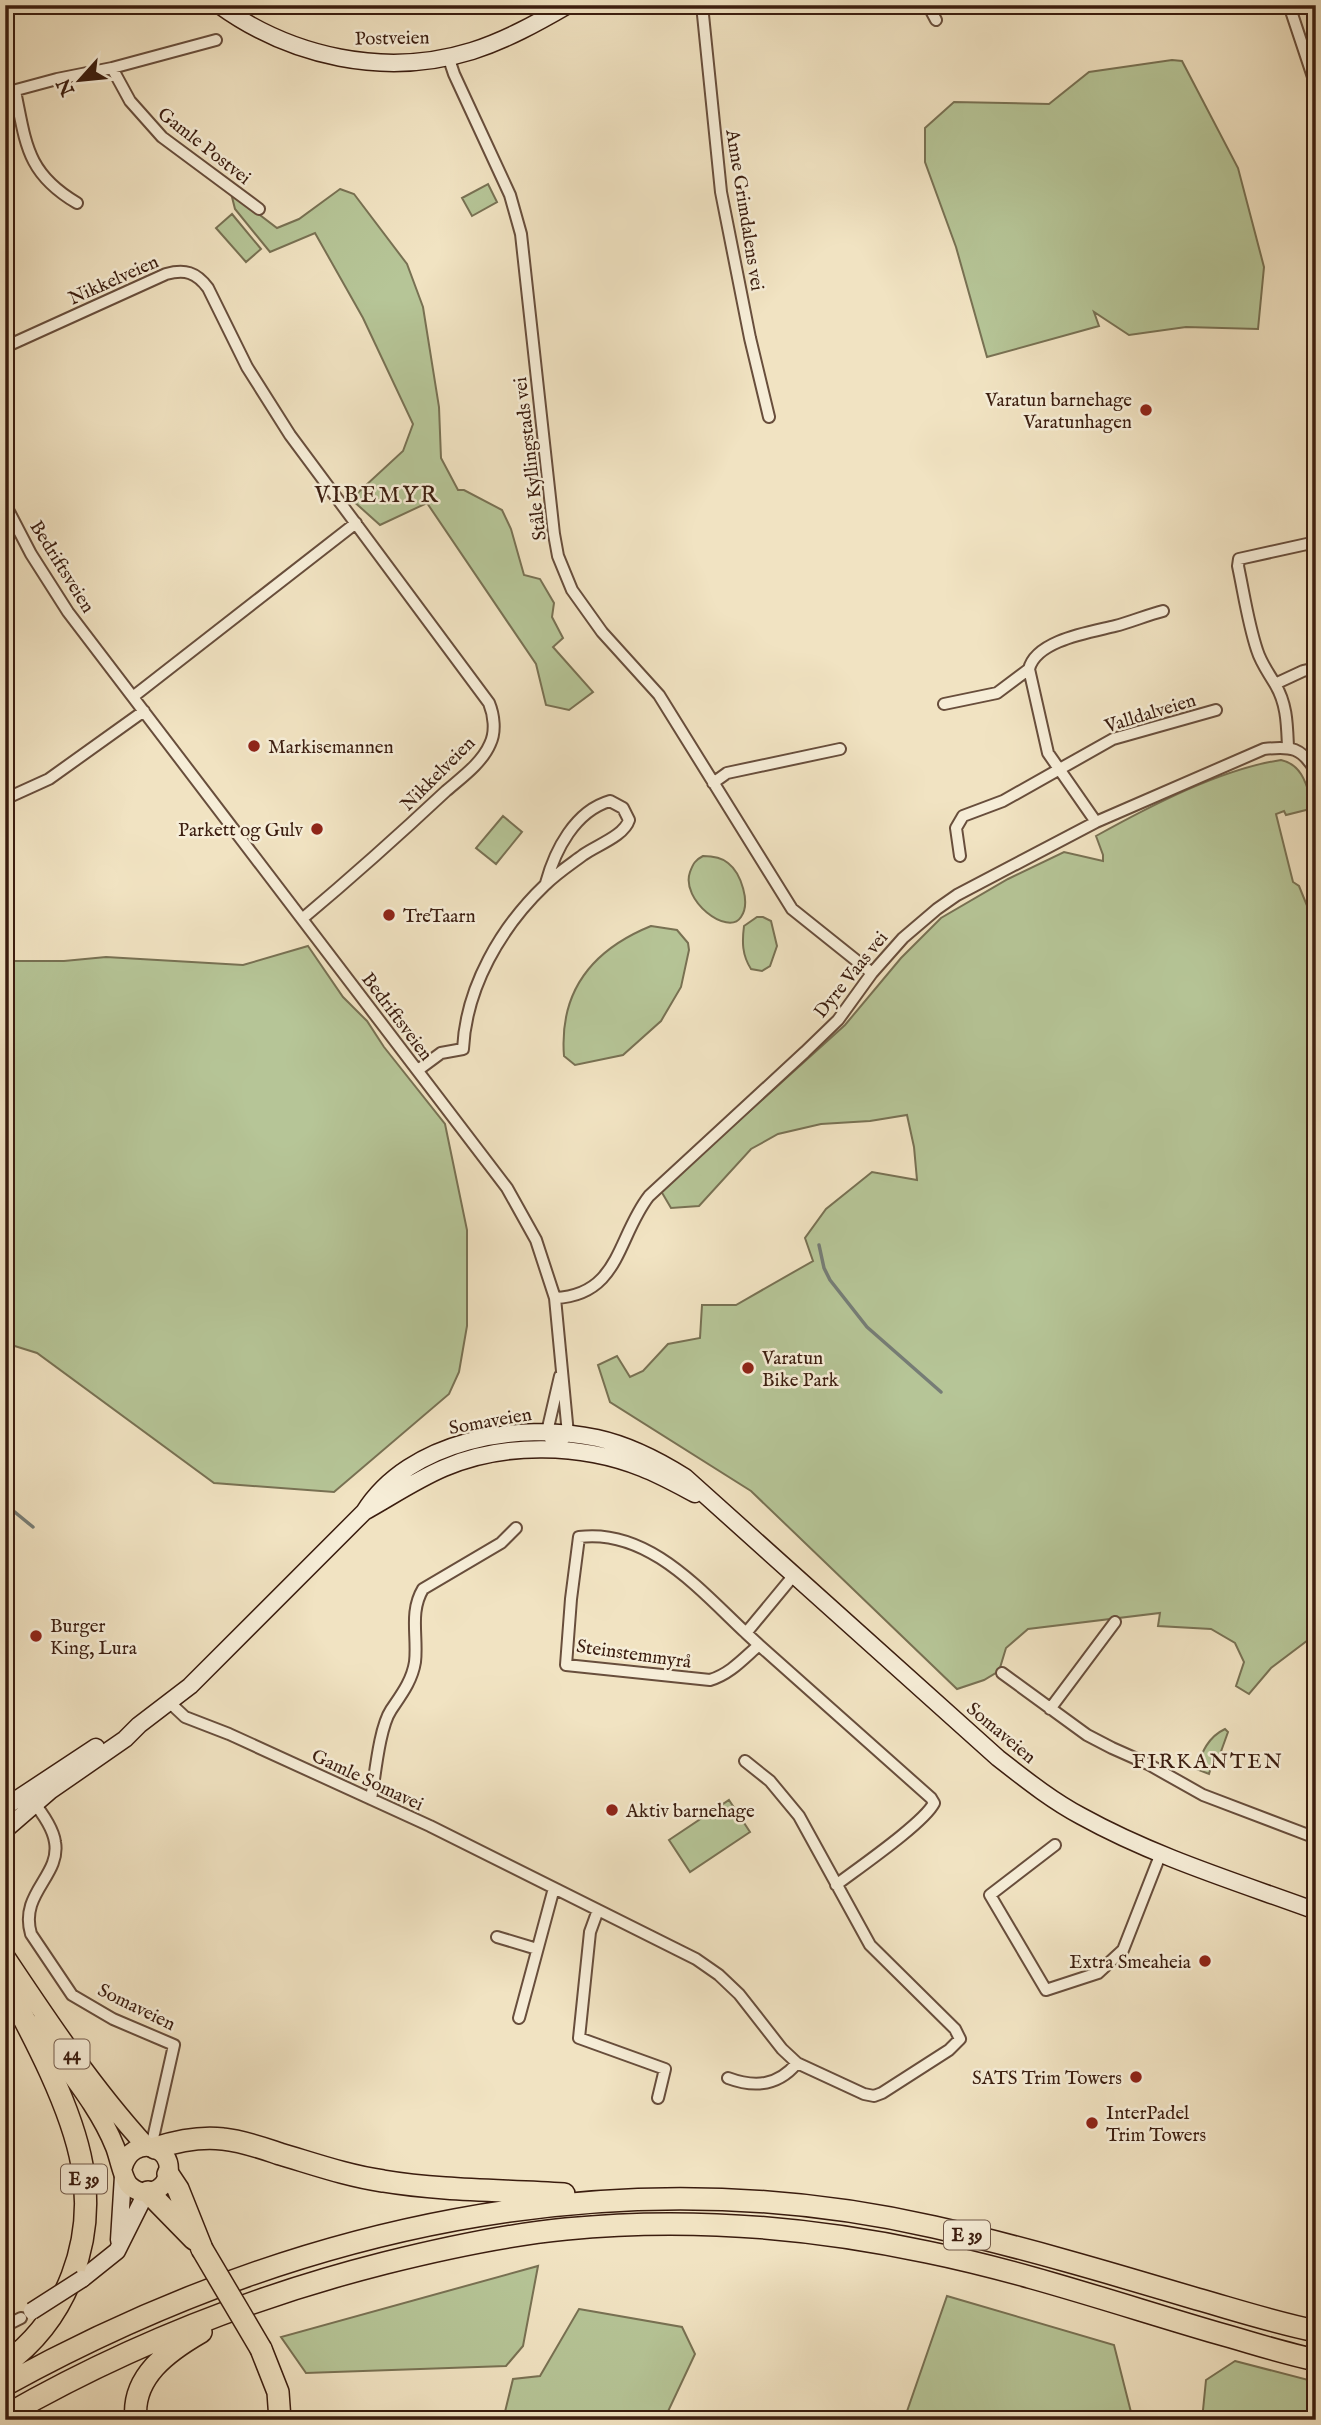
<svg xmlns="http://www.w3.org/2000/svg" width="1321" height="2425" viewBox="0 0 1321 2425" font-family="'IM FELL English',serif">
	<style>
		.green { fill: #b6c597; stroke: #787153; stroke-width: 2 }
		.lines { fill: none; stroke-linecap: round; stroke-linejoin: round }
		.stream { stroke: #767d76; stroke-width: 3.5 }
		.street-casing { stroke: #684e3c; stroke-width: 14 }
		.secondary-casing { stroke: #3b1d0f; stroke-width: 19 }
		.primary-casing { stroke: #3b1d0f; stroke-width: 21 }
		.highway-casing { stroke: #3b1d0f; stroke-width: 24 }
		.street { stroke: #f6edd7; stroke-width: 10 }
		.secondary { stroke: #f6edd7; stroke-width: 16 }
		.primary { stroke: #f1e3c2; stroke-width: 18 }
		.highway { stroke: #f1e3c2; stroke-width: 21 }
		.secondary-bridge-casing { stroke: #3b1d0f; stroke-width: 19; stroke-linecap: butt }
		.highway-bridge-casing { stroke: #3b1d0f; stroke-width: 24; stroke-linecap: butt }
		.secondary-bridge { stroke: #f6edd7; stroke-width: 16 }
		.highway-bridge { stroke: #f1e3c2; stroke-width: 21 }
		.poi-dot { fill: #8f2418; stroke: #f6edd7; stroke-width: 2.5 }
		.labels { text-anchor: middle; stroke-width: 5; stroke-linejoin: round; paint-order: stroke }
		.shield { fill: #f6edd7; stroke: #735b4b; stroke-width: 2 }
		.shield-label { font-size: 18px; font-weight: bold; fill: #3b1d0f }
		.street-label { font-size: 19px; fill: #3b1d0f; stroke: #f6edd7 }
		.poi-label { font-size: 19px; fill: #3b1d0f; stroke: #f6edd7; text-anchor: start }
		.neighbourhood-label { font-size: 21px; letter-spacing: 2px; fill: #3b1d0f; stroke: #f6edd7 }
		.quarter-label { font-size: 23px; letter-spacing: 2px; fill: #3b1d0f; stroke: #f6edd7 }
	</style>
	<rect width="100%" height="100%" fill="#f1e3c2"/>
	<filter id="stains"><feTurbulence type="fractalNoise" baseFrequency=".00286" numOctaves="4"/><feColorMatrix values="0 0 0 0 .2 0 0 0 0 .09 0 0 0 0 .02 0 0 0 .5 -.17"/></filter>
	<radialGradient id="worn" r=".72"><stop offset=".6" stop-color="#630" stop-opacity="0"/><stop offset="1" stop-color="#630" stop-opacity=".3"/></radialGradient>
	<path class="green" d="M1172,60L1182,61L1238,168L1264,267L1258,329L1186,327L1129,335L1094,312L1099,326L987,357L956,247L925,162V128L954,102L1049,104L1089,72Z
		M488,184L497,202L472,216L462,198Z
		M340,189L354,194L407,264L423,307L439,407L441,458L458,490H464L502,510L511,529L524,575L540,579L554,603L552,617L563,638L553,647L593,692L569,710L546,705L536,664L427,503L380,525L351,499L403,451L413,424L363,318L315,233L270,252L235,209L231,193L277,228L299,219Z
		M232,214L261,249L246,262L216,228Z
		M1281,760C1304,765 1307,788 1314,808L1286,815L1284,811L1276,814L1293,882L1299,886L1310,913H1316V1634L1271,1668L1249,1694L1236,1686L1244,1662L1235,1643L1211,1629L1158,1626L1160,1613L1028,1629L1006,1648L999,1671L984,1680L957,1689L751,1491L610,1402L598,1365L617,1356L630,1377L643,1371L668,1344L700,1338L702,1305H736L813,1261L805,1238L826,1209L872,1172L917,1180L914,1147L907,1115L870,1121L821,1124L778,1134L751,1149L699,1206L671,1208L661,1191L845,1025L901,958L941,918L1008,879L1064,852L1103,861V855L1096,836C1150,806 1221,769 1281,760Z
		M503,816L522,832L496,864L476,848Z
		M703,856C711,856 721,857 728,863C741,873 751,903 741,917C728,937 680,900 690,872C693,864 695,860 703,856Z
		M757,917H763L771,921L777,946L770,966L762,971L751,969C742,955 742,942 744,926Z
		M651,926L677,930L688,943L689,950L681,987L661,1021L623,1055L575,1065L564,1056C559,991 592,950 651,926Z
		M308,946L343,997L367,1021L384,1047L445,1124L467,1230V1326L459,1372L449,1394L334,1492L214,1483L37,1353L5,1343V961H64L106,957L243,965Z
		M1225,1729L1228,1732L1219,1757L1214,1758L1209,1774L1196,1769C1202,1752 1208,1737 1225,1729Z
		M729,1800L750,1832L690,1872L669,1840Z
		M538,2266L523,2346L506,2366L306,2373L281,2337Z
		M947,2296L1114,2345L1133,2420H904Z
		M579,2309L682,2327L695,2354L664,2420H503L513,2379L540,2376Z
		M1235,2361L1316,2382V2420H1202L1206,2380Z"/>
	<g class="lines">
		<path class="stream" d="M819,1245L824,1268L830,1280L867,1327L941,1392
			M5,1504L33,1527"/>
		<g class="street-casing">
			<path id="street" d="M702,5L721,192L750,338L769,417
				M928,5L936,20
				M1289,5L1316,86
				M448,56L454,74L510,195L521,234L554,534L558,556L572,590L602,632L659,695L792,909L872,973
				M112,68L130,101L162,137L259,209
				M15,91C26,143 26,173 77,203
				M5,93L57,79L112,68L216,40
				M5,347L166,274C185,269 196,272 208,288L247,367L290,435L489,703C494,715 496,732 490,744C482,763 461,778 446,791C399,835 352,877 302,919
				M5,504L31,554L68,612L507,1188L536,1240L555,1298L568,1434L555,1450
				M1029,669L1048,753L1096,822
				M1275,684L1303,671L1316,668
				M134,696L356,523
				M944,704L997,693L1029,669C1036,640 1091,632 1115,626C1131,622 1147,615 1163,611
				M1288,747C1287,724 1287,704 1275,684C1268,672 1261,663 1257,650C1248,623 1244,594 1238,566L1239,559L1316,542
				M713,783L727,773L840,749
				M5,799L49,779L144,711
				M960,856L956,828L963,816L1003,801L1113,739L1216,710
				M418,1070L441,1053L463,1049C466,987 501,927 545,885C556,874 571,864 583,855C597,845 624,836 629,820L623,808L610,801C575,811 555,850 546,883
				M555,1298C620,1295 617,1237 649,1196L805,1052L838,1020L872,973L903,938L937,909L957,895L1096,822L1264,749C1291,746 1302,747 1316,772
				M555,1450L547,1432L560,1376
				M746,1633L759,1645C743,1659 730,1674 710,1680L566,1665L571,1599L579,1537C648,1528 700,1590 746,1633L794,1575
				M759,1645L931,1798L934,1803C924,1823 857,1869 836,1885
				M1002,1673L1087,1735L1112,1748L1148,1764L1203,1795L1316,1838
				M169,1702L185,1717L229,1734L430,1826L696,1959L719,1975L739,1994L782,2049L797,2063L864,2094L874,2096L882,2093L949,2050L960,2039L955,2029L870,1945L799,1816L770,1781L745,1761
				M1050,1709L1115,1622
				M31,1799C40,1810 53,1828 55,1842C61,1876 19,1893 31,1934L72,1995L113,2019L174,2045L151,2147
				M371,1799C375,1777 379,1728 391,1710C401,1695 412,1681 415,1662C418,1637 409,1612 423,1589L501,1543L516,1528
				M1055,1845L990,1895L1046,1990L1098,1973L1123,1950L1161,1853
				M598,1910L590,1932L579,2038L665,2069L658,2098
				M497,1937L537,1949
				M519,2018L554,1888
				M728,2078C755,2088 778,2086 797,2063
				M5,2259L8,2262
				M5,2326L21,2318"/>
		</g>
		<g class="secondary-casing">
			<path id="secondary" d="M219,5C291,57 385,78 472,51C506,40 537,23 568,5
				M364,1512C391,1497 416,1480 444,1468C503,1442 582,1444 642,1468C660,1475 678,1485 695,1494
				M5,1807L96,1747
				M5,1830L50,1791L125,1739L139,1725L190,1686L364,1512C409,1440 519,1421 597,1438C629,1445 658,1460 685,1477L998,1758C1025,1779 1051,1800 1081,1816C1155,1857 1237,1882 1316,1911
				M119,2240L123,2176
				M82,2279L117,2251L146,2193"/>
		</g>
		<g class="primary-casing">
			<path id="primary" d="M5,1956C49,2022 93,2088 146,2146
				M36,2025C62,2065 97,2102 115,2147C119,2157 123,2180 130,2186C143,2198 164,2192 168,2175C175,2145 132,2134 123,2167"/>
		</g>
		<g class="highway-casing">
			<path id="highway" d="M5,1983C33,2035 72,2108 82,2165C96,2241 67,2319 5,2364
				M155,2148C177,2141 200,2136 223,2139C243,2141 262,2148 280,2154C314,2164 348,2176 383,2181C443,2191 504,2190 564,2194
				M168,2174L178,2189L202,2249
				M148,2192L194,2239
				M261,2349L278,2392L280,2420
				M5,2385C290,2228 612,2154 934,2227C1022,2247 1110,2273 1197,2299C1236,2310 1276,2323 1316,2331
				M5,2416C125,2347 251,2297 385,2263C445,2248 505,2235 566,2229C687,2217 809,2227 927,2252C1025,2272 1121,2305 1217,2333C1250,2342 1282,2353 1316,2360
				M136,2420C131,2377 168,2351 201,2332"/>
		</g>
		<use href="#street" class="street"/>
		<use href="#secondary" class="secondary"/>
		<use href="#primary" class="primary"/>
		<use href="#highway" class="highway"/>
		<g class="secondary-bridge-casing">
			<path id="secondary-bridge" d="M32,2311L82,2279"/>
		</g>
		<g class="highway-bridge-casing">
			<path id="highway-bridge" d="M202,2249L261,2349"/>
		</g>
		<use href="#secondary-bridge" class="secondary-bridge"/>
		<use href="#highway-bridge" class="highway-bridge"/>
	</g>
	<g class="poi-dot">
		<circle cx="1146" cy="410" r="7"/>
		<circle cx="254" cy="746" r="7"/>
		<circle cx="317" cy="829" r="7"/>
		<circle cx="389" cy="915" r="7"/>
		<circle cx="748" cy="1368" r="7"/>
		<circle cx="36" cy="1636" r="7"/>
		<circle cx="612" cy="1810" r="7"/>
		<circle cx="1205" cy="1961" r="7"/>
		<circle cx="1136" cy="2077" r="7"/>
		<circle cx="1092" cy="2123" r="7"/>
	</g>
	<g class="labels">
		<g class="shield">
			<rect x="54.5" y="2039.5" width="35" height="29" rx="5"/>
			<rect x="61" y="2164.5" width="46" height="29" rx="5"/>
			<rect x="944" y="2220.5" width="46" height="29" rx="5"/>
		</g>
		<g class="shield-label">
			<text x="72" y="2060">44</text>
			<text x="84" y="2185">E 39</text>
			<text x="967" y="2241">E 39</text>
		</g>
		<g class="street-label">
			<text transform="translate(392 37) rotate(-1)" y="7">Postveien</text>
			<text transform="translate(205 145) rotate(38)" y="7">Gamle Postvei</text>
			<text transform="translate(746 210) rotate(81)" y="7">Anne Grimdalens vei</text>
			<text transform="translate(113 279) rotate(-24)" y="7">Nikkelveien</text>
			<text transform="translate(529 459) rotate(-97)" y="7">Ståle Kyllingstads vei</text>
			<text transform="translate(63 566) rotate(58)" y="7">Bedriftsveien</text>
			<text transform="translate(1150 712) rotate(-17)" y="7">Valldalveien</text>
			<text transform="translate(437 773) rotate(-45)" y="7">Nikkelveien</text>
			<text transform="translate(850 974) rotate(-51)" y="7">Dyre Vaas vei</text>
			<text transform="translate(398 1016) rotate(53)" y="7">Bedriftsveien</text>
			<text transform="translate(490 1420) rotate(-10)" y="7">Somaveien</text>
			<text transform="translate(634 1653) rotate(8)" y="7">Steinstemmyrå</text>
			<text transform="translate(1002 1732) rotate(40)" y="7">Somaveien</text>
			<text transform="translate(368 1779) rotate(25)" y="7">Gamle Somavei</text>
			<text transform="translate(137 2006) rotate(26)" y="7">Somaveien</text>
		</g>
		<g class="poi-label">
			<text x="1132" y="406" text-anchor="end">Varatun barnehage<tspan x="1132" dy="22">Varatunhagen</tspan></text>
			<text x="268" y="753">Markisemannen</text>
			<text x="303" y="836" text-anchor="end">Parkett og Gulv</text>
			<text x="403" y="922">TreTaarn</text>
			<text x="762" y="1364">Varatun<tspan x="762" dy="22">Bike Park</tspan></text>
			<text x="50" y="1632">Burger<tspan x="50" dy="22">King, Lura</tspan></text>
			<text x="626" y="1817">Aktiv barnehage</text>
			<text x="1191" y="1968" text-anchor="end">Extra Smeaheia</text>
			<text x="1122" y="2084" text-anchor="end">SATS Trim Towers</text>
			<text x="1106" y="2119">InterPadel<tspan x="1106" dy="22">Trim Towers</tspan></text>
		</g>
		<g class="neighbourhood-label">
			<text x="1208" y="1768">FIRKANTEN</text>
		</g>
		<g class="quarter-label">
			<text x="377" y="502">VIBEMYR</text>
		</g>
	</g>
	<rect width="1321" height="2425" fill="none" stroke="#f1e3c2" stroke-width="28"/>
	<rect x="7" y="7" width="1307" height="2411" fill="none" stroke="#3b1d0f" stroke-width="3.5"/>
	<rect x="14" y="14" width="1293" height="2397" fill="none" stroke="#3b1d0f" stroke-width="2"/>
	<g transform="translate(80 80) rotate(243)" stroke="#f6edd7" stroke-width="5" paint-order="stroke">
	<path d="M0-5L12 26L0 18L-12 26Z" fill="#3b1d0f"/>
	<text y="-10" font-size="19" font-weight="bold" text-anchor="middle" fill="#3b1d0f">N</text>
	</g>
	<rect width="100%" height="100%" filter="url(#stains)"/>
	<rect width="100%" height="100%" fill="url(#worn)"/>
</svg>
